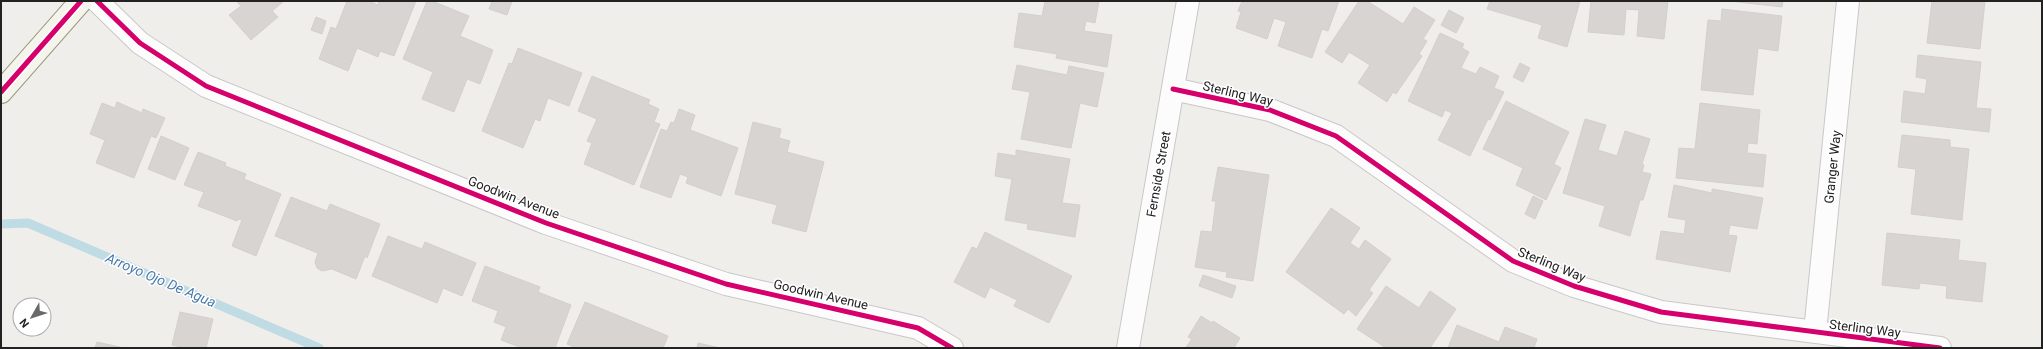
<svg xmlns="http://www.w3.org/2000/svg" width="2043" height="349" viewBox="0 0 2043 349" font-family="Roboto,sans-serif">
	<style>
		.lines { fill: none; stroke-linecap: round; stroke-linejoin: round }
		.stream { stroke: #bfdbe3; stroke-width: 9 }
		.building { fill: #d7d4d2; stroke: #d3d0cc }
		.street-casing { stroke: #c9c8c7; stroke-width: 24 }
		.secondary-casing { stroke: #999a82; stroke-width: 24 }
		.street { stroke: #fdfcfc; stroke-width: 22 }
		.secondary { stroke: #f4f4ed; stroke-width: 22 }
		.cycleway-casing { stroke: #fff; stroke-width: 8 }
		.cycleway { stroke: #d6006c; stroke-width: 5 }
		.labels { text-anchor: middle; stroke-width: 3; stroke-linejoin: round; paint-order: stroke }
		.street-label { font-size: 13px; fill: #222; stroke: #fff }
		.water-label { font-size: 14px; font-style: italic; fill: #4a7aab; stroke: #fff }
	</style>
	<rect width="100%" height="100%" fill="#f0eeeb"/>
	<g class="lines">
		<path class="stream" d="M1,224L28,223L319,348"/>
	</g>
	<path class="building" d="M236,1H282L283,2L272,11L278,17L251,40L229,15L241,6Z
		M347,1H369L378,5L379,1H416L394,56L380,51L378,57L357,48L348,71L319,59L331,27L336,29Z
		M427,1H432L469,16L460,36L493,50L480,84L467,79L454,112L422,99L433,72L403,59Z
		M492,1H512L507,15L489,9Z
		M1045,1H1099L1095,23L1086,21L1084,31L1112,35L1107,67L1056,58L1057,54L1014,47L1019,13L1042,16Z
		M1242,1H1339L1328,31L1322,29L1312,58L1278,46L1286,22L1274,18L1267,39L1236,28L1241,12L1238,11Z
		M1359,1H1367L1403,24L1414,7L1435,20L1423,39L1427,41L1419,54L1422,56L1396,94L1393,92L1387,102L1358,83L1370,65L1349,52L1342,63L1325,52Z
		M1490,1H1580L1567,47L1538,38L1542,25L1487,9Z
		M1591,1H1668L1664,39L1637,36L1639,10L1626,9L1624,35L1588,32Z
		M1729,1H1783L1782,7Z
		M1932,1H1985L1980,49L1927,43Z
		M1722,9L1782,16L1778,51L1758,48L1753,95L1701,90L1708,20L1721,21Z
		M1449,10L1464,18L1456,33L1441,25Z
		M316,17L326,21L322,34L311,30Z
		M1440,33L1464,44L1462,48L1469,52L1461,68L1476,74L1480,67L1499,76L1494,88L1504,92L1490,120L1488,119L1470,156L1438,140L1452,113L1445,110L1442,117L1408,101Z
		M518,48L582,73L569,106L548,98L540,121L535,119L523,148L482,131L509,63L512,64Z
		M1918,55L1981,62L1976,108L1991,109L1989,132L1901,122L1904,91L1925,94L1927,79L1916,77Z
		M1520,63L1530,68L1523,82L1513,77Z
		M1017,65L1067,75L1069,66L1104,73L1097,107L1080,103L1071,148L1021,139L1030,92L1012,89Z
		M592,76L650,100L648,104L659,109L654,122L660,124L634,185L584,164L592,143L587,141L597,119L578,111Z
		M1506,101L1569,132L1554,164L1561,168L1546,200L1516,185L1523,168L1483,149Z
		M117,102L142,113L143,109L165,118L156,138L151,136L134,178L96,163L105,140L90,134L102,103L115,108Z
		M1700,103L1760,110L1757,144L1748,143L1747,153L1766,155L1763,187L1676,178L1679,148L1695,149Z
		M679,109L695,115L690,130L738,148L721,196L686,183L688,177L680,174L671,198L640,187L661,129L667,131L671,122L674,123Z
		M1585,119L1606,125L1598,150L1617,156L1625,131L1650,139L1642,164L1644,165L1642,172L1651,174L1643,200H1640L1630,236L1599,226L1605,206L1563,193Z
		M753,122L781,129L779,138L790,141L787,152L824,162L806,232L772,223L777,205L735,194Z
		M1902,135L1950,140V147L1969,149L1962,220L1911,214L1916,169L1898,167Z
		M161,136L189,148L175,180L148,169Z
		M1016,150L1070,159L1062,203L1080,205L1075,237L1027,229L1028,224L1005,220L1012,179L995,176L998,153L1016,156Z
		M198,152L226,163L225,166L246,174L244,179L281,194L256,256L232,246L242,220L238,219L237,221L198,206L204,192L184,185Z
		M1218,167L1269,175L1253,281L1226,277L1227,272L1195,267L1201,231L1212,232L1216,201H1212Z
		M1674,185L1712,193V189L1763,198L1757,229L1730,225L1728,235L1737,236L1730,272L1656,259L1661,231L1684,234L1686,220L1668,217Z
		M1533,196L1543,201L1535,219L1525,214Z
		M291,197L327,211L330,204L380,224L367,258L365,256L356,279L332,269L322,271L317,268L315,262L318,253L275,236Z
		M1331,208L1360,228L1350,243L1359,249L1365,240L1391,259L1369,290L1373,293L1356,316L1348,309L1344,314L1286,272Z
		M985,232L1072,276L1049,323L1014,306L1017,300L990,287L985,298L954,282L972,247L977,249Z
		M1887,233L1960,240L1958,260L1986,263L1982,302L1946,298L1947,286L1920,283L1919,289L1882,285Z
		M388,236L422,249L425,242L476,263L462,296L443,288L437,303L372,276Z
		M485,266L540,287L538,292L571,305L555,348H522L501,340L506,327L494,322L498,311L472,301Z
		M1203,275L1236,286L1232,298L1199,286Z
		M1386,286L1419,308L1430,291L1456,309L1430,348H1386L1357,329Z
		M585,302L668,336L663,348H576L567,344Z
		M180,312L213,319L206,348H186L172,345Z
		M1201,316L1212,323L1213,321L1240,338L1234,348L1186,347L1192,339L1188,337Z
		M1457,325L1499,342L1505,327L1537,339L1534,348H1448Z
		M97,342L124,348H95Z
		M698,343L720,348H697Z"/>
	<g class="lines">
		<g class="street-casing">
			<path id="street" d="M97,1L140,43L206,86L546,223L726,284L918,328L952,348
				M1173,89L1270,110L1336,136L1513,261L1574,286L1661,312L1940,348
				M1815,332L1848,1
				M1128,348L1188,1"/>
		</g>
		<g class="secondary-casing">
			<path id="secondary" d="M1,92L81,1"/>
		</g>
		<use href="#street" class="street"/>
		<use href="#secondary" class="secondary"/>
		<g class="cycleway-casing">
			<path id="cycleway" d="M97,1L140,43L206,86L546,223L726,284L918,328L952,348
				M1173,89L1270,110L1336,136L1513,261L1574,286L1661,312L1940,348
				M1,92L81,1"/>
		</g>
		<use href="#cycleway" class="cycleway"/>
	</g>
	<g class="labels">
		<g class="street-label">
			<text transform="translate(1238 93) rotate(13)" y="5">Sterling Way</text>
			<text transform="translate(1832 167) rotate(-84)" y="5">Granger Way</text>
			<text transform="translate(1158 174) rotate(-80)" y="5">Fernside Street</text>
			<text transform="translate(514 197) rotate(21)" y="5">Goodwin Avenue</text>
			<text transform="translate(1552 264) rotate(22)" y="5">Sterling Way</text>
			<text transform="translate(821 294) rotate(13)" y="5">Goodwin Avenue</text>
			<text transform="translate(1865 328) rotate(7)" y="5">Sterling Way</text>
		</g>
		<g class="water-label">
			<text transform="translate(161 280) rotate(23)" y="5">Arroyo Ojo De Agua</text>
		</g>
	</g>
	<rect width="2043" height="349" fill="none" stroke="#222222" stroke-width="4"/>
	<g transform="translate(32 317) rotate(231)"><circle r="19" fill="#ffffff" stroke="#a7a7a7"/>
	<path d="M0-3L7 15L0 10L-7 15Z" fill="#6a6968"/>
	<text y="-6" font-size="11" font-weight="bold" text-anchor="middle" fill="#222222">N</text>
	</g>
</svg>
